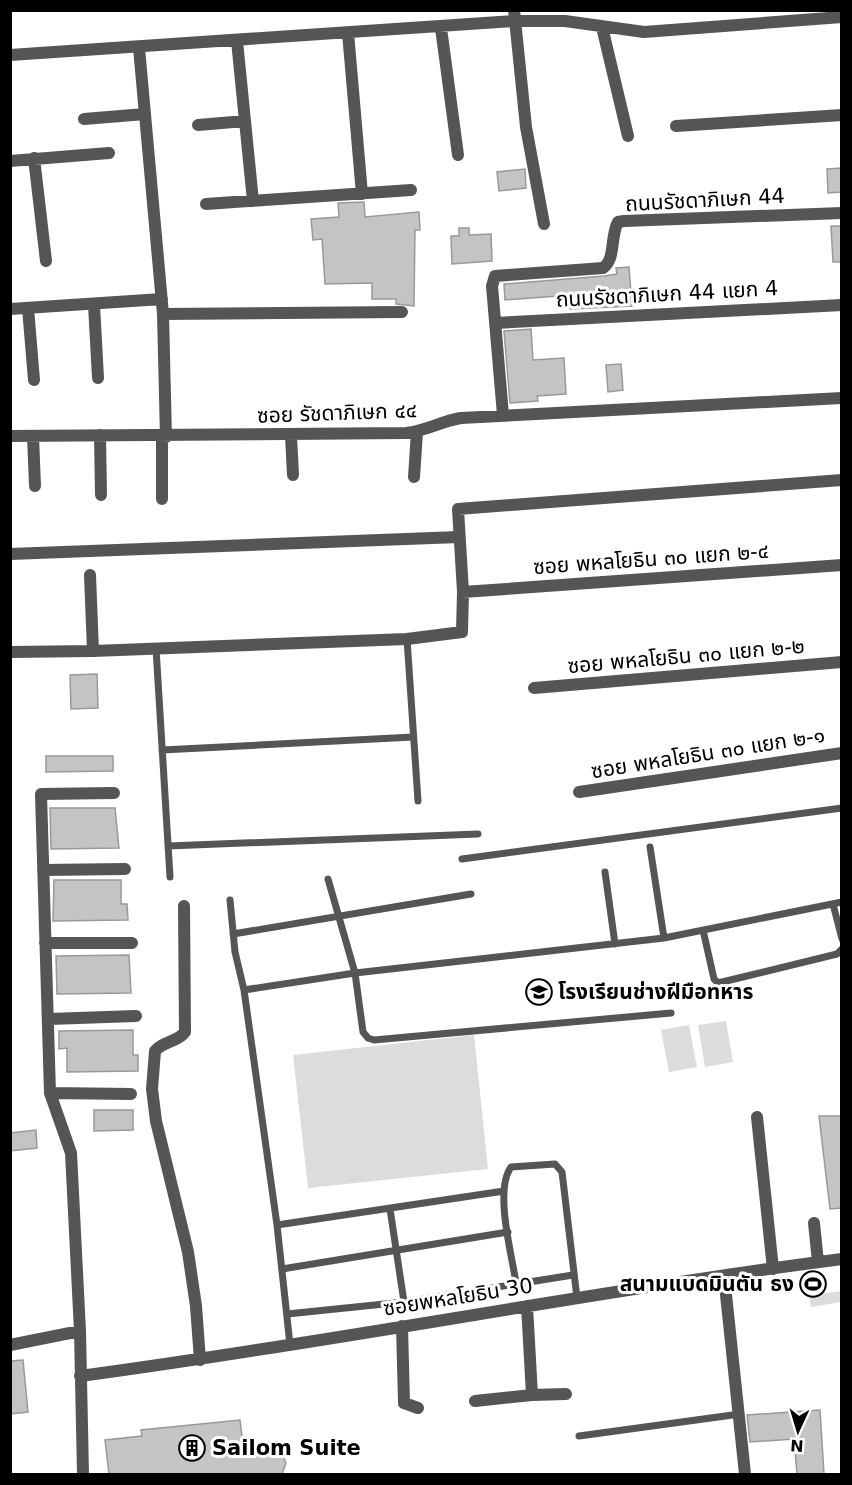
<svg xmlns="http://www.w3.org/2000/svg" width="852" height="1485" viewBox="0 0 852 1485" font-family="'DejaVu Sans','Noto Sans Thai',sans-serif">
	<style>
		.green { fill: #dcdcdc }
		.building { fill: #c4c4c4; stroke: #999; stroke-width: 1.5 }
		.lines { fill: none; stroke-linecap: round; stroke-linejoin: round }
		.service { stroke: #555; stroke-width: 7 }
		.minor { stroke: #555; stroke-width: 12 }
		.labels { text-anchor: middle; stroke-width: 6; stroke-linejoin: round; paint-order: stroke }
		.street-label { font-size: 21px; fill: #000; stroke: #fff }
		.poi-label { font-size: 21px; font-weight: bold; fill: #000; stroke: #fff; text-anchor: start }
	</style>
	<rect width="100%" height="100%" fill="#fff"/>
	<path class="green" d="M726,1021L733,1062L705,1067L698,1025Z
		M689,1025L697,1067L669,1072L661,1030Z
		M474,1035L488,1169L308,1188L293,1055Z
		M818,1275L821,1294L841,1291V1302L811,1307L806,1277Z"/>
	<path class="building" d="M842,168V192L828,193L827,169Z
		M525,169L526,188L499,191L497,172Z
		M364,202L365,217L419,212L420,230H415L414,306L396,304V299H372V283L325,284L322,239L313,240L311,219L339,217L338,203Z
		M831,226H842V262H833Z
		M459,228H469V235L491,234L492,261L452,264L451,236H459Z
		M629,267L632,306L570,309L569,300L558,301V296L505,300L504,284L604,276L617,274L616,268Z
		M531,329L533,360L564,358L566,394L537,396L538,401L510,403L504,331Z
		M621,364L623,390L608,392L606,365Z
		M97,674L98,708L71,709L70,675Z
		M46,756H113V771L46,772Z
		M50,808H115L119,848L51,849Z
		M54,880H121V904H127L128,920L53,921Z
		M129,955L131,993L57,994L56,956Z
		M133,1030V1055H138V1071L67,1072V1048L59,1049V1031Z
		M94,1110H133V1130L94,1131Z
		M819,1116H842V1208L830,1209Z
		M36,1130L37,1148L10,1151V1133Z
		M23,1360L28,1412L10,1414V1361Z
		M820,1410L824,1474H797L794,1439L750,1442L747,1415Z
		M240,1420L243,1445L269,1442L281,1451L286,1463L282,1474H109L105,1440L142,1436L141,1430Z"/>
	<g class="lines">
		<path class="service" d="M407,639L418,801
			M156,648L170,877
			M162,750L413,737
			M168,846L478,834
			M650,847L664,938
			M462,859L842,808
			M605,872L615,944
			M328,879L355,973L363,1032L368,1038L374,1040L671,1013
			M230,900L235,952L244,990L277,1225L290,1345
			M833,904L842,939
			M703,930L714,979L718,983L837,954L842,949
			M233,934L471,894
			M244,990L355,973L664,938L842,902
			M390,1209L404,1302
			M277,1225L504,1191
			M282,1269L508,1232
			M516,1283C512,1255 494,1191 511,1167L555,1164L562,1172L577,1298
			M287,1314L404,1302L573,1275
			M579,1436L740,1414"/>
		<path class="minor" d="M514,10L526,127L544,224
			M602,27L628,136
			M441,28L458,155
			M348,33L362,194
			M237,41L253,201
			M139,48L163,314L166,437
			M10,55L513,21H565L644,32L842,17
			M84,119L145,114
			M198,125L245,121
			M676,126L842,115
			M34,158L46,261
			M10,161L109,153
			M206,204L411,190
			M94,305L98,378
			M28,308L34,380
			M10,309L162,299
			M163,314L402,312
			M495,323L842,305
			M503,415L492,286L495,276L603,268C616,259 610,236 618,222L624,221L842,213
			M100,435L101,495
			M10,436L406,433C426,431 442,421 461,418L842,398
			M33,436L35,486
			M162,436V499
			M291,436L293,475
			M414,477L417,432
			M10,554L459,537
			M90,575L93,651
			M463,592L842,565
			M10,652L93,651L407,639L462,632L463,592L458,509L842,480
			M534,688L842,662
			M579,792L842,753
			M43,870L125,869
			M184,906L185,1032C178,1042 163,1041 155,1051L152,1089L156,1121L188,1252L196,1306L200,1360
			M45,943H132
			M49,1019L136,1016
			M50,1093L131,1094
			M757,1117L773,1269
			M814,1223L818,1262
			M724,1276L745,1474
			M402,1326L404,1403L418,1408
			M10,1345L80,1331
			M80,1376C335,1342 587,1292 842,1259
			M532,1395L566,1394
			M475,1401L532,1395L527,1306
			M83,1474L80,1331L71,1153L50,1093L41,794L114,793"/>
	</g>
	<defs>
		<g id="university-ring" transform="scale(1.35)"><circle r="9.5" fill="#fff" stroke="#000" stroke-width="1.5"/><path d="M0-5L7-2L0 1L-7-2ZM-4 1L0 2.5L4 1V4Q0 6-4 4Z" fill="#000"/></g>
		<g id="stadium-ring" transform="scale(1.35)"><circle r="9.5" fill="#fff" stroke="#000" stroke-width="1.5"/><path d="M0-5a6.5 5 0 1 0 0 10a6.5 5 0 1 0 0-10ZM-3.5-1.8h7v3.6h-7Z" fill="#000"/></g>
		<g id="building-ring" transform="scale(1.35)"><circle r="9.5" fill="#fff" stroke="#000" stroke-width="1.5"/><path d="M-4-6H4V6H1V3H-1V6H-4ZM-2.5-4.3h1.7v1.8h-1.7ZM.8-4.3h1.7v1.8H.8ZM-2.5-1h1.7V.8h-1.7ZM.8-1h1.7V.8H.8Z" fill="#000"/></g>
	</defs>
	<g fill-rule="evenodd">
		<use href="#university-ring" x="539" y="992"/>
		<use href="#stadium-ring" x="813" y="1284"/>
		<use href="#building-ring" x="192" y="1448"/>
	</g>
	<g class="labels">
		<g class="street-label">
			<text transform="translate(705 200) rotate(-3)" y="7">ถนนรัชดาภิเษก 44</text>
			<text transform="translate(667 294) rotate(-3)" y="7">ถนนรัชดาภิเษก 44 แยก 4</text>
			<text transform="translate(337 413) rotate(-2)" y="7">ซอย รัชดาภิเษก ๔๔</text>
			<text transform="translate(651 559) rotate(-4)" y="7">ซอย พหลโยธิน ๓๐ แยก ๒-๔</text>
			<text transform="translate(686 656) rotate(-5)" y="7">ซอย พหลโยธิน ๓๐ แยก ๒-๒</text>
			<text transform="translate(708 753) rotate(-9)" y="7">ซอย พหลโยธิน ๓๐ แยก ๒-๑</text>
			<text transform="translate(458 1297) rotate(-9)" y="7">ซอยพหลโยธิน 30</text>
		</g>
		<g class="poi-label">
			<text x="558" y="999">โรงเรียนช่างฝีมือทหาร</text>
			<text x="794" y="1291" text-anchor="end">สนามแบดมินตัน ธง</text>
			<text x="212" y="1455">Sailom Suite</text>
		</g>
	</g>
	<rect width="852" height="1485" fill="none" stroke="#000000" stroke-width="24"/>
	<g transform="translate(798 1431) rotate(184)" stroke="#ffffff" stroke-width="4.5" paint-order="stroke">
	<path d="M0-4.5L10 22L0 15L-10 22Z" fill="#000000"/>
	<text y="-9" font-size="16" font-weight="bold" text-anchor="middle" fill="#000000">N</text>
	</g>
</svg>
